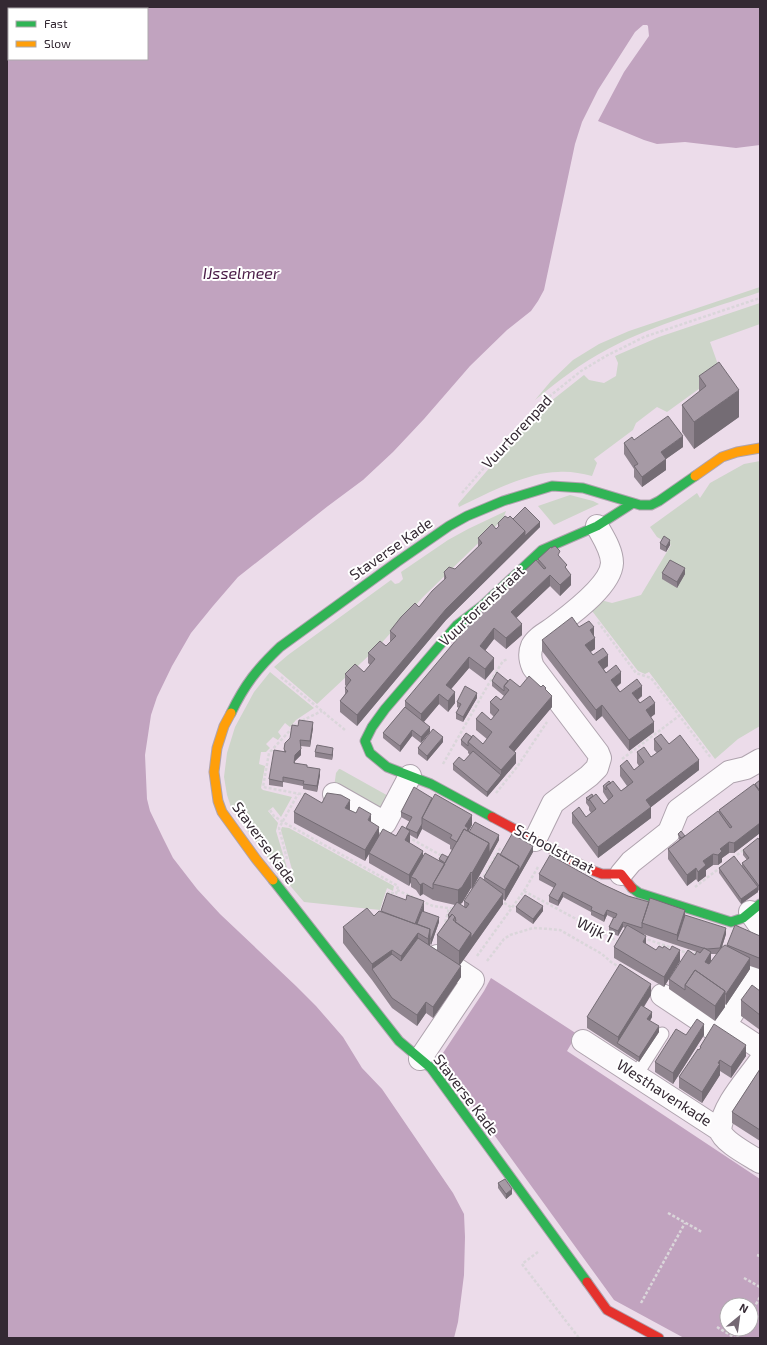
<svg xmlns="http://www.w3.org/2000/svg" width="767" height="1345" viewBox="0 0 767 1345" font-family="'Exo 2',sans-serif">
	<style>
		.green { fill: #cdd5c9 }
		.water { fill: #c1a3bf; fill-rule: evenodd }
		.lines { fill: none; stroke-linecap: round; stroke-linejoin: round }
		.lane-casing { stroke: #afa3ae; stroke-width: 15 }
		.street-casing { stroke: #afa3ae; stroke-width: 24 }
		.fast-casing { stroke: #afa3ae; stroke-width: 11 }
		.slow-casing { stroke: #afa3ae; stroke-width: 11 }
		.jam-casing { stroke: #afa3ae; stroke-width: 11 }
		.path { stroke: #dad6da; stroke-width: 2.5; stroke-dasharray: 3 2; stroke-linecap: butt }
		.lane { stroke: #fcfafc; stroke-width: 13 }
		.street { stroke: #fcfafc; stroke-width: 22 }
		.fast { stroke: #30b455; stroke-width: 9 }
		.slow { stroke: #ff9f0a; stroke-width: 9 }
		.jam { stroke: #e5322d; stroke-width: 9 }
		.wall { fill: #8f848e; fill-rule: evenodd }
		.shaded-wall { fill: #746c74 }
		.building { fill: #a69aa5; stroke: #746c74 }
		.labels { text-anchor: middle; stroke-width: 4; stroke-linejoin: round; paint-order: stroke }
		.street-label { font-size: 15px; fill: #342933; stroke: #fff }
		.water-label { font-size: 16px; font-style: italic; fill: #4a1c47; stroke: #fff }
	</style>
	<rect width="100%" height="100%" fill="#ecdcea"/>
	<path class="green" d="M760,287V292C711,309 654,324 608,349C581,363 558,381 535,400L551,381L573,360L599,344L629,331Z
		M760,303V324L710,342L721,373L667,412L657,407L636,423L633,430L594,459L597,463L592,476C580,473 569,471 558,472C528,472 486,494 459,507L458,504L541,409L584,375L589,380L604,383L616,376L618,363L615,356L659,337Z
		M760,461V726L738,739L715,759L649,672L645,674L638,671L589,607L597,599L612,603L641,595L671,545L657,537L650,527L697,493L700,498L710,483L744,464Z
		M570,495L593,501L599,504L554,525L538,506Z
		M506,511L503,519L423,597L377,648L317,704L274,667L288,655L391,580L395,584L399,583L403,579L401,572L448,540L468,529Z
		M270,672L314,708L296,720L290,727L285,723L278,732L281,736L278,740L273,737L266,744L270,748L266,752H261L259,764L265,766L261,788L263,790L292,797L281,817L273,807L268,811L278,823L276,831L288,871L287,877L284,879L232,810L227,795L224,777L227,753L235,727L254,692Z
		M339,769H340L392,798L383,812L334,787L336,773Z
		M282,827L289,828L394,886L393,891L387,888L380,910L304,902L287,882L292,877L293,873L281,830Z"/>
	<path class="water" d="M7,7H760V145L736,148L685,142L657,144L644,140L598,121L624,72L649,36L648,26L647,25H643L635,32L598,90L582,122L575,144L544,290L538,301L531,311L507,330L470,366L424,419L393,452L363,480L328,506L238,577L213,606L191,633L172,666L157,697L151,715L145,755L147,799L150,811L163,838L173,858L197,889L220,914L296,986L316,1006L343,1037L362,1068L382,1089L453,1193L464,1214L465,1237L464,1275L458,1322L454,1338H7ZM9,9H147V59H9Z
		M491,978L577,1034L567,1051L760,1179V1338H684L614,1300L439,1059L484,991ZM727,1305H751V1329H727Z"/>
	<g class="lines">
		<g class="lane-casing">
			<path id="lane" d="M636,1075L662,1034"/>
		</g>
		<g class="street-casing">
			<path id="street" d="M334,794L385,823L410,776
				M535,840L553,803L589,776L597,768L600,758L598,753L533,667C530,660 529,653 532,646C536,638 546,633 553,628C570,615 611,586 612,563C612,550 603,537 597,526
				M621,874L631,862L669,832L678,810L682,807L729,772L746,768L760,760
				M750,912L760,926
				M662,995L713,1029L725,1025L760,1048
				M725,1025L758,974
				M583,1041L720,1130C723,1142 749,1155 760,1162
				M420,1059L473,980L437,956
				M720,1130C723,1105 746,1081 760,1061"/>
		</g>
		<g class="fast-casing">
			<path id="fast" d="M231,713C245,684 257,669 280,647L397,562L449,526L467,516L503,501L552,486L583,488L640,505H651L659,501L695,476
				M492,817L431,784L387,767L370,753L365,741L372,727L385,709L457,625L483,605L542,550L597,526L633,503
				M273,880L399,1041L431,1068L587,1282
				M632,888L639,893L731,922L743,918L760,904"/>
		</g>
		<g class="slow-casing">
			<path id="slow" d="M695,476L722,457L737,452L760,448
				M231,713L224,726L217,748L214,772L218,801L222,812L256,859L273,880"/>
		</g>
		<g class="jam-casing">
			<path id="jam" d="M492,817L591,870L602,874H621L632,888
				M587,1282L607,1310L659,1338"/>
		</g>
		<path class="path" d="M462,493L540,404L581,371L606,356L644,337L760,298
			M598,622L636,673L651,678L711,758
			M281,677L345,730
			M622,759L679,716
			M443,764L488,685L503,661L508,659
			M496,793L517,767L547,722
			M306,795L263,787L269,753L297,723L322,711
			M270,810L274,816L283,822L398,886L396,894L389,892L387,895
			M408,837L444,857
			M733,858L745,849
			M287,859L279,828L298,794
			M481,881L501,847
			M695,887L721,867
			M397,890L417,899
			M524,891L619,942V941
			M500,900L512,908
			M421,901L433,906L455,909
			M444,927L449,908
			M643,938L673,948
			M677,950L688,953
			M689,952L699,954
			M477,956L524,891L538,867
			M487,961L504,939L510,935L533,928L549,929L560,930L602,954L611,962L621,968
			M668,1213L702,1232
			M538,1252L522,1264L579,1338
			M757,1255L760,1256
			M744,1278L760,1287
			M641,1303L685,1223
			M731,1303L735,1305
			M751,1313L760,1297
			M751,1314L760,1318
			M717,1327L735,1338
			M737,1338L742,1329"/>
		<use href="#lane" class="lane"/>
		<use href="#street" class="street"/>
		<use href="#fast" class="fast"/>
		<use href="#slow" class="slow"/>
		<use href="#jam" class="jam"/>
	</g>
	<path class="wall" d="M699,376L739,417L694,449L682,432V405L699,392Z
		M634,440L683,447L666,459V470L642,487L634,477V469L624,454V443Z
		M508,518L540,527L446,620L357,726L340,712V701L345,694V688L346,686L345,685V674L364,672L370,665L368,663V653L386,646L390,642V631L419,607L444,580V572L455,569L478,547V538L498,528V523Z
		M660,543L670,545L666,552L660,549Z
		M560,557L567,570L571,585L560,596L550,586L516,618L522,635L506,649L494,639L485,651L494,669L485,680L469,668L451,689L455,703L448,712L439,704L424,722L430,732L421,743L412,736L400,752L383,738V733L405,707V701L538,562V559Z
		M662,573L685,574L677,588L662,579Z
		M579,627L595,649L590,652L593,655L608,666L604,669L606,673L621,683L617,687L620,692L642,696L638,700L640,703L655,714L651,717L654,732L629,751L602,716L596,721L542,651V640Z
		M492,681H508L520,687L546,691L552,707L514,752L516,763L487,797L453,770V764L464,761L470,755L468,753V751L461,745V740L472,737L483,744L487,739L476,730V719L491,720L494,717L490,713V702L501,700L504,696L492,686Z
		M477,698L463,722L456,719V713L459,708L457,707V702Z
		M313,728L310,747L301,746V755L295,761V763L307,767L320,775L317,792L303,789V786L283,782V787L269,785V779L284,752L285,743L290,738Z
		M654,739L669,744L699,770L651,807V818L598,858L572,823V813L586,817L591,813L589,810V807L586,803V798L593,796L604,804L608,800L603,792V786L611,783L621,791L627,786L620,776V766L634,770L639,766L637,763V752L651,757L657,753L654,750Z
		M443,742L427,761L418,754V748Z
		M315,752L333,754L332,760L315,757Z
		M760,780V833L734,853H729L722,858V862L718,865H713L706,870V876L698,882L696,879L687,886L668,859V849L679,840L678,834L685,836L719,813V810L755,786V784Z
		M432,799L472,825L468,832L499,840L472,889L471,888L462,903L460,904L464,907V901L484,880V877L500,855L533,852L505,901L503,899V904L460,965L461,977L433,1018L426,1013L417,1026L392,1008L372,980L343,943V927L374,916L424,912L439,922L431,945L430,944V946L437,950V935L448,920V915L455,905L433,900L423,894L420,896L416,890L411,887V882L409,886L369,863V853L365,861L294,823V812L350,810L371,822L379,836H396L406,829L410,822L401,817V812ZM422,829L450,845V849L452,850L448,857L439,859V861L423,856L409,843L410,842V835L417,839Z
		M760,841L759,891L758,890V892L741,904L719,873V868L742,867V863L747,860L743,855V850Z
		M539,874L602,884L628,896L685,915L726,934L722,947L727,946V945L760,936L759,969L750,966V969L726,1005L725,1004V1007L715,1021L669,989V979L695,955L697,952L643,934L646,944L656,950L680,961L664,987L614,958V947L625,928L623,927L618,936L609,932V927L613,918L607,915L604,922L591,915V912L563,897L558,906L549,902V896L554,888L539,880ZM711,954H717L711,962Z
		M516,907L543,911L533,924L516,912Z
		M760,991V1030L741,1016V1000Z
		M651,995L644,1007L652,1017L650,1021L659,1032L639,1062L587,1028V1017Z
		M686,1035H704L673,1084L655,1072V1062Z
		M700,1047L746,1056L731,1078L720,1071V1075L702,1103L679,1088V1077L700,1050Z
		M760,1069V1141L732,1123V1112Z
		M498,1183L512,1194L506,1199L498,1188Z"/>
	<path class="shaded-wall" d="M739,390V417L694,449V422Z
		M683,436V447L666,459V470L642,487V477L661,452Z
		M540,522V527L446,620L357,726V715L446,609L525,531Z
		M670,540V545L666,552V547Z
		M685,568V574L677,588V582Z
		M550,575V586L511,623V612Z
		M571,575V585L560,596V585Z
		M522,624V635L506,649V638Z
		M594,627V638L590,630Z
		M494,628V639L480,657V646Z
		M595,638V649L585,656V645Z
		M608,655V666L598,673V662Z
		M469,657V668L446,695V685Z
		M494,658V669L485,680V669Z
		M621,672V683L611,691V680Z
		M642,686V696L632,704V693Z
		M455,692V703L448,712V701Z
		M477,693V698L463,722V717Z
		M439,694V704L421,725V714Z
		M552,696V707L509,758V747Z
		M655,703V714L646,721V710Z
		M602,705V716L596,721V710Z
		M313,722V728L310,747V741Z
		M654,722V732L629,751V740Z
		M430,727V732L421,743V737Z
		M412,730V736L400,752V746Z
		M443,737V742L427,761V756Z
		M333,748V754L332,760V755Z
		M301,749V755L295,761L294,768L295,755Z
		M516,753V763L487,797V792L501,775V770Z
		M699,760V770L646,811V800Z
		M320,769V775L317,792V786Z
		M350,800V811L345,808Z
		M651,807V818L598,858V847Z
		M371,814V825L368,820Z
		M472,815V825L468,832V839L465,826Z
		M760,823V833L734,853V843Z
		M422,824V829L417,839V833Z
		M379,827V837L365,861V850Z
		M410,831V842L405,851V840Z
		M499,835V840L472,889V873L489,843Z
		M729,842V853L722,858V862L718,865V855L720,849Z
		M533,846V852L505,901V890L519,866Z
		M423,851V861L411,877V882L409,886V875Z
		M713,854V865L706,870V876L698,882V872L703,861Z
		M696,868V879L687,886V875Z
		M471,872V888L462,903L458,905V890Z
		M423,883V894L420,896V885Z
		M758,887V892L741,904V899Z
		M563,892V897L558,906V901Z
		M503,894V904L459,966V951L471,933Z
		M424,901V912L415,934L414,928Z
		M543,906V911L533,924V919Z
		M607,910V915L604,922V916Z
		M685,910V920L677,940V935Z
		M439,917V922L431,945V939Z
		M623,922V927L618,936V931Z
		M726,928V934L720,953V948Z
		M430,929V945L428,955V939Z
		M418,933V949L401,972V956Z
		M646,936V947L643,942Z
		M392,950V965L372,969V964Z
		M680,950V961L664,987V977Z
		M711,952V963L705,972V962Z
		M760,956V967L759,969V958Z
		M750,958V969L726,1005V994Z
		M461,966V977L433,1018V1007Z
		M651,984V995L620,1044L618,1043V1037Z
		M725,991V1007L715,1021V1006Z
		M426,1002V1013L417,1026V1015Z
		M652,1012V1017L647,1025V1019Z
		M704,1024V1035L673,1084V1073Z
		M659,1026V1032L639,1062V1057Z
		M746,1045V1056L731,1078V1067Z
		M720,1060V1075L702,1103V1092Z
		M512,1189V1194L506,1199V1194Z"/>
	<path class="building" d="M719,362L739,390L694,422L682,405L706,386L699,376Z
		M668,416L683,436L661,452L666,459L642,477L634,466L638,464L624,443L632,437L634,440Z
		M525,507L540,522L525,536V531L513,519Z
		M505,516L508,518L510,516L525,531L446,609L357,715L340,701L348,691L345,688L351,680L345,674L355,664L364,672L375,659L368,653L380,641L386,646L396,636L390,631L401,617L415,603L419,607L432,591L446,578L444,572L449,567L455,569L482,543L478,538L492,524L496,529L499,526L498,523Z
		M664,536L670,540L666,547L660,543Z
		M555,546L560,551L558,555L567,565L565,567L571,575L560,585L550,575L511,612L522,624L506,638L494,628L480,646L494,658L485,669L469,657L446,685L455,692L448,701L439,694L421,714L405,701L478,614L503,591L536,560L544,569L546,568L538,559L551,547V548Z
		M670,560L685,568L677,582L662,573Z
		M572,617L579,627L589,621L594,627L590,630L595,638L585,645L593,655L603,648L608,655L598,662L606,673L616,665L621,672L611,680L620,692L637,679L642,686L632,693L640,703L650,696L655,703L646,710L654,722L629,740L602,705L596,710L542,640Z
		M497,672L508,681L504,686V691L492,681Z
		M529,676L541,687L543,685L546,688L545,689L552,696L509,747L516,753L501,770L468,742L473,735L483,744L492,732L476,719L482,712L491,720L499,710L490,702L496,696L501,700L509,690L504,686L510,679L520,687Z
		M465,686L477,693L463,717L456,713L461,704L457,702Z
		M405,707L430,727L421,737L412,730L400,746L383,733Z
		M299,720L313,722L310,741L300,740L301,749L295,755L294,763L307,765V767L320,769L317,786L303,784L304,781L283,777V782L269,779L274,750L286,752L284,749L285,743L290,738L292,725L298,726Z
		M433,729L443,737L427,756L418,748Z
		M466,733L472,737L468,742V746L461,740Z
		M661,734L669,744L680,735L699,760L646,800L651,807L598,847L572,813L579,807L586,817L596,809L589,799L591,798L596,794L604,804L613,796L606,786L613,781L621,791L633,782L620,766L627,760L634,770L644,762L637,752L644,747L651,757L662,749L654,739Z
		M317,745L333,748L332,755L315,752Z
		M473,751L501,775L487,792L453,764L459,757L464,761Z
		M760,780V791L755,784Z
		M609,781L611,783L606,786V790L603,786Z
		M754,784L760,792V823L734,843L729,842L720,849L722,851L718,855L713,854L703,861L706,865L698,872L696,868L687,875L668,849L718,811L730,828L732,827L719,810Z
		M414,787L432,798L422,818V824L417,833L406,828L412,817L401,812Z
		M305,793L322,803L327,793L341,795L350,800L345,808L356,813L359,807L371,814L368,820L379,827L365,850L294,812Z
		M435,794L472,815L465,826L468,828L467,831L464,829L457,842L450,838L452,835L422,818Z
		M592,794L593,796L589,799V801L586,798Z
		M475,822L499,835L489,853V843L469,832Z
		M402,826L410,831L405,840L423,851L409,875L369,853L383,829L396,836Z
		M464,829L489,843L472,873L471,872L462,887L458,890L433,884Z
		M681,831L685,836L681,838L678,834Z
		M512,834L533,846L519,871V866L500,855Z
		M758,838L760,841V885L759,886L742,863L749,858L743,850Z
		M425,853L445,864L433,884V889L423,883L420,885L416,879L411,877Z
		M498,853L519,866L505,890L484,877Z
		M442,854L448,857L445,863L439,859Z
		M550,855L602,884L628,896L649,902L642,923V928L623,922L618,931L609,927L614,917L615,918L617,914L607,910L604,916L591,910L592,907L563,892L558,901L549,896L556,884L539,874Z
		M734,856L758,887L741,899L719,868Z
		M480,877L503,894L471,938V933L455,922L456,921L455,917L452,914L450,917L448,915L457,902L466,908L469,904L464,901Z
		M387,893L406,900L407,895L424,901L415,924L381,911Z
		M525,895L543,906L533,919L516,907Z
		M650,898L685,910L677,935L642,923Z
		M367,908L374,916L379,911L430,929L428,939L418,933L401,956L392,950L372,964L343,927Z
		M422,911L439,917L431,939H430V929L417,924Z
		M452,914L455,917L453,920L471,933L459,951L437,935Z
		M685,915L726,928L720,948L707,949L704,948H703L677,940Z
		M627,925L646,936L643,942L656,950L659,946L663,948L664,946L670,950L672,946L680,950L664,977L614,947Z
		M735,925L760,936V956L759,958L727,945Z
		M418,938L461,966L433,1007L426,1002L417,1015L392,998L372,969L392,954L401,961Z
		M725,945L750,958L726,994H725V991L695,970L685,985V990L669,979L688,950L695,955L697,951L700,953L704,948L711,952L705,962L709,964L721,948Z
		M620,964L651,984L618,1037L587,1017Z
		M695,970L725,991L715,1006L685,985Z
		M752,985L760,991V1015L741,1000Z
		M641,1005L652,1012L647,1019L659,1026L639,1057L617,1043Z
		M697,1019L704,1024L673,1073L655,1062L676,1029L686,1035Z
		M714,1024L746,1045L731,1067L720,1060L718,1063L720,1064L719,1065L702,1092L679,1077L698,1049L699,1050L701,1047H700Z
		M760,1069V1130L732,1112Z
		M505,1179L512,1189L506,1194L498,1183Z"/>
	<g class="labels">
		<g class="street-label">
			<text transform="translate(517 432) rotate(-47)" y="5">Vuurtorenpad</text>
			<text transform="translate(391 549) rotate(-35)" y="5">Staverse Kade</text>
			<text transform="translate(482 606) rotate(-43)" y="5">Vuurtorenstraat</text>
			<text transform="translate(264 843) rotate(54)" y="5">Staverse Kade</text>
			<text transform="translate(554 849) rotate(28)" y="5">Schoolstraat</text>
			<text transform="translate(595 930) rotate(27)" y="5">Wijk 1</text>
			<text transform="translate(664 1093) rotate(33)" y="5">Westhavenkade</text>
			<text transform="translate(466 1095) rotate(53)" y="5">Staverse Kade</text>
		</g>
		<g class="water-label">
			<text x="241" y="279">IJsselmeer</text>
		</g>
	</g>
	<rect width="767" height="1345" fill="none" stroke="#342933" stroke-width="16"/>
	<rect x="8" y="8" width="140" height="52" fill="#ffffff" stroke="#aea9ad"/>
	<rect x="16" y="21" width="20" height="6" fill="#30b455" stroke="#aea9ad"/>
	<text x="44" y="28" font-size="12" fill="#342933">Fast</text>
	<rect x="16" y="41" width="20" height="6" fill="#ff9f0a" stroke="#aea9ad"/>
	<text x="44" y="48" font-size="12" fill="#342933">Slow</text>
	<g transform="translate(739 1317) rotate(29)"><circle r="19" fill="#ffffff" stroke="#aea9ad"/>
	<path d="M0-3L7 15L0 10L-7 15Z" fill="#746873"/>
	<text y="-6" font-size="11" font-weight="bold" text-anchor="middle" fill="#342933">N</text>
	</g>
</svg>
